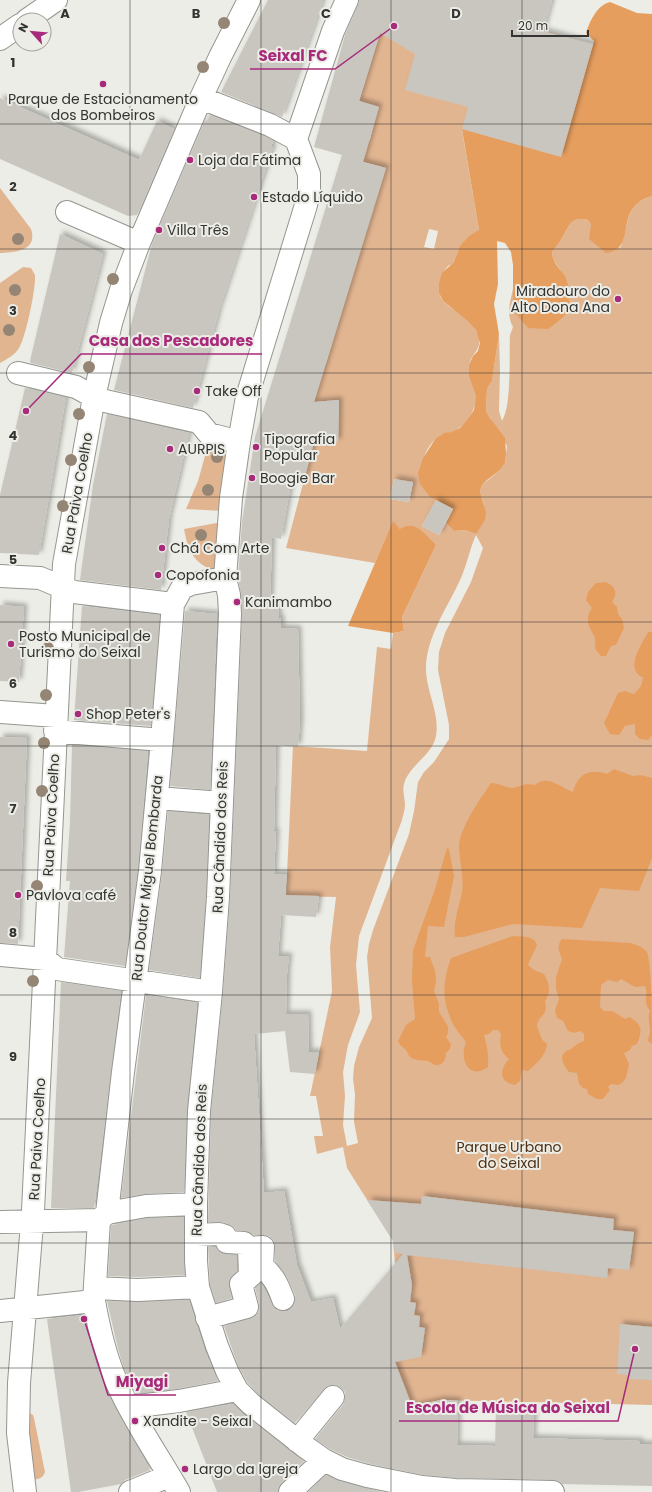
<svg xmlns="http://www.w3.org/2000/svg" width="652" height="1492" viewBox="0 0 652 1492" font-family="Poppins,sans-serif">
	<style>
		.green { fill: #e2b591; fill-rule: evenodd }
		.forest { fill: #e69e5f }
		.building { fill: #c9c6c0; filter: url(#shadow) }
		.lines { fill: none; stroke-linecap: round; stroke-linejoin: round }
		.minor-casing { stroke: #959690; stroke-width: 24 }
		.minor { stroke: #fff; stroke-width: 22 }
		.tree { fill: #958574 }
		.grid { fill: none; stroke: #333331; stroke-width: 1; stroke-opacity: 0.55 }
		.poi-dot { fill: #a82a7b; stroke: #ecede6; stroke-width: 1.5 }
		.labels { text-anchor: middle; stroke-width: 4; stroke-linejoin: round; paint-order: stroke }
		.poi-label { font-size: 14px; fill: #333331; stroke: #ecede6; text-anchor: start }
		.street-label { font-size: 14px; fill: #333331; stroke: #ecede6 }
		.park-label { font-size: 14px; fill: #4e3016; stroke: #ecede6 }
		.grid-label { font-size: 13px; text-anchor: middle; font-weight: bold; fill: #333331; stroke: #ecede6; stroke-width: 4; stroke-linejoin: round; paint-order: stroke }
		.leader { fill: none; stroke: #a82a7b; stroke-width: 1.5 }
		.callout-dot { fill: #a82a7b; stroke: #ecede6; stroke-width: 1.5 }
		.callout-label { font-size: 15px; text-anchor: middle; font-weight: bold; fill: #a82a7b; stroke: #ecede6; stroke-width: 4; stroke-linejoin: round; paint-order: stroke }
	</style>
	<defs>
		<filter id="shadow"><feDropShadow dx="3.5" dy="-3.5" stdDeviation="2" flood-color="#0004"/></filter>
	</defs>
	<rect width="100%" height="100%" fill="#ecede6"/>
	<path class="green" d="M434,0L593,44L561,157L462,130L479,230C474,235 465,240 461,246C457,251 457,258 453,263C452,264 450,265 448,266C440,275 435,293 444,302C454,312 470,317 476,330C486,349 471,351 469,366C468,380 477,390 476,399C474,413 466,426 452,432C449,433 446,433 443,434C435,437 427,448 424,457C422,462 424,472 424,478C424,488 426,495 436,500L422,526L439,535L446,523L454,531L465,530L476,534L484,505L480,491L482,485L500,470L505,463L506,454L507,446L486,411L487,389L492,381L499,334L500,371L499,411L502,421C512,405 509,355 510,335L513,327C506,314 510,302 513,289V301H570C570,293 570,285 565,277C560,267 553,264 552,252C556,247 560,242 563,236C570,224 572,216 588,220L591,225V233L620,248C631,225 622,205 652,196V1405L441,1400L390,1410L372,1361L418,1349L395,1263L393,1241L347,1168L343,1147L317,1154L314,1136H323L316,1096H310L332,991L330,947L336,897L286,896L293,746L367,751L377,647L391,649L393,633L404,631L402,617L436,545L400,529L393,522L375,563L286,548L314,442H338L339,400L305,403L309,359L326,363L385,168L342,156L349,134L370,140L378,107L359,101L380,33ZM429,229L438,231L434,249L424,247ZM394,479L413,483L409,502L390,499ZM476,535L483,548L471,582L445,633L439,652L438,670L449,725V739L434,762L424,772L418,782L414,811L409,834L373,930L369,944L367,957L372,1018L359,1047L354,1066L353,1079L355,1094L354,1122L358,1143L347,1146L343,1125L345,1096L343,1072L348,1045L360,1012L356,965L359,936L402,820C403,815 405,810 405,805C405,798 402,791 404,784C409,765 432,756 436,736C440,714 427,693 426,671C425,638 448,607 461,578C467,564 470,548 476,535Z
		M0,188L31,229C38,251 15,252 0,253Z
		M23,267L31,268L35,275C36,288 26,337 19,348C15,355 7,359 0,363V283Z
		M210,438L231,444L223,511L186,509L198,481Z
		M222,522L215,567L212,570C192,561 188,550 184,529Z
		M30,1413L33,1415L34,1418L45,1472C43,1479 38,1479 31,1480L26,1414Z"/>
	<path class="forest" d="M610,2L637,13L652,14V196C611,208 640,248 606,253L589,239L591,225L588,220C572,216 570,224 563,236C560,242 556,247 552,252C553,264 559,267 565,276C571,287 572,304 565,315C560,320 554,325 548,329L528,328L515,313L513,301V265L511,252L505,243L497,241L498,284L494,304L499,334L492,381L487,389L486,411L490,418L505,438L506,454L505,463L500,470L487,480L482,485L480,491L486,513L485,520L476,534L465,530L454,531L446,523L453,509L430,497L420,484L418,473L423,458L436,438L444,433L451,432L460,428L467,420L474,410L476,396L469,376V365L473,356L478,351L480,343L476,330L469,322L443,301L439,293V283L442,273L454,262L460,246L469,236L479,230L462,129L561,156L594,41L586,33C590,21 597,5 610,2Z
		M393,521L400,529C416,519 425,535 436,545L402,617L404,631L393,633L348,626Z
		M606,582C616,587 618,593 612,602L617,607L618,614L622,619L624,628L616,645L611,646L606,656H601C592,646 596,649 595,638C595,636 593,635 592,632C587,624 586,616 592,608L586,600L588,592L596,583Z
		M648,632H652V735L648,740L640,739L635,734V724L625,726L619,735L610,734L604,723L618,693L625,691L634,694L641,686L643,678C624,668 641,646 648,632Z
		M614,769L633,776L641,775L652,778V858L639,891L600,888L582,928L513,924L464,937H455C453,921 459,907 462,892C464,877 460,863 459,849C458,829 480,800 491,783C498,783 507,788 513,788C523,786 523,783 535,785C547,774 561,788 573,792C577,774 590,768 607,774Z
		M447,848L449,849L454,876L444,927L428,926L425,957H430L435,971L436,982L434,991L439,1004V1012L448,1026V1033L446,1037L451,1044L450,1049L446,1053C446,1059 443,1066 435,1065C432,1064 430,1061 427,1061C421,1060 414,1061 409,1056C408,1054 407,1052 406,1050C402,1046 400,1046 398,1041L406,1025L415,1019L412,981L413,950L434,892Z
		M513,936C523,937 532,935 537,944C535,952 530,958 528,965L534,970L544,974C550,984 551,992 545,1002C549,1015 539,1015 537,1025C537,1028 539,1031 540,1034C542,1040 542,1040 547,1044C546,1056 537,1063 528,1071L522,1070L520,1081L515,1085C499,1082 499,1069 509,1059C500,1052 499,1044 501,1034L498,1030H493L489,1034L484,1035C487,1046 489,1055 488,1067C468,1081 459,1059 466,1042C462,1036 455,1029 452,1022C441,999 443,981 451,958Z
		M562,939L631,943C637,945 643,947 647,952C652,966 652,1025 652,1044L648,1041C648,1038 650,1034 650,1031C650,1024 647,1018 650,1011C642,1001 649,996 645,986L635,987L621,979L617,982L608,980L601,985L600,1007L604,1011H611L616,1013L625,1019L629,1017C642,1024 643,1030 637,1044L632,1046L630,1050L624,1053L629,1064L626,1078L622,1083L618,1085L611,1084L608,1087L610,1090L603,1099H597L588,1094L587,1089L583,1088L579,1084L577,1073L569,1072C565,1067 558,1057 565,1052C567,1050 569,1050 571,1049C576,1045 578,1043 584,1041V1034L580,1031L574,1033L568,1031L563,1021L557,1018L555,1010L559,999L556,989V977L562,959C559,951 556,946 562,939Z"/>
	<path class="building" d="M268,0H323L282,117L221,92Z
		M359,0H552L543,31L593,44L561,157L462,129L468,107L405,90L415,54L380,33L359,101L379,107L363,162L386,168L314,402L339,400L338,442H314L304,480L292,478L281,539L272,537L270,607H279L278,618H281V628L298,629L300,721L298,747L276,745L274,831H276L274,874H287L285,895L319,896L316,917L281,915L278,956H289L287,974L286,1014H308L309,1052H319L315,1074L290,1072L285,1031L254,1034L264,1193L284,1191L297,1265L311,1302L333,1298L340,1329L403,1254L395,1253L393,1241L367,1200L421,1204L422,1196L614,1219L613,1230L634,1232L629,1270L608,1268L607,1278L407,1255L412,1285L410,1302L416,1303L414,1315L420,1316L419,1327L425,1328L421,1357L395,1362L412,1406L441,1400L458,1401L457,1445L495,1446L496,1409L534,1410L533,1438L640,1441V1444H652V1486L562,1484L559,1481L553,1480L456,1478L424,1475L370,1464L347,1457L330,1449L315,1439L343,1405L345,1399V1392L341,1388L335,1385H328L324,1389L295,1423L259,1395L247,1382L238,1366L224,1326L250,1319L256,1316L259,1311V1304L255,1288L261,1283L275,1309L281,1311H288L293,1307L295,1301V1295L288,1279L275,1261V1247L274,1241L269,1236L263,1235H254L245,1231L236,1230L234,1227L223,1222H208L211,1112L223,993L230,898L242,615L241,594L238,578L242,522L255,437L342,155L314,147L345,35L358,5Z
		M0,98L139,160L157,121L174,129L137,215L128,216L0,159Z
		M210,115L265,136L273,141L271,147H273L219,310L193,408L114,390L152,244L205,120L207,121Z
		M60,234L103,254L72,373L31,363L30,361Z
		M25,388L66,397L39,555L0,553V495Z
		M107,414L189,433L169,519L161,590L80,580L93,485Z
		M394,479L413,482L409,502L390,499Z
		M436,500L453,509L439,535L422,526Z
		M0,605L24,607L19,682L0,681Z
		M82,606L160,615L151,726L74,720Z
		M185,611L217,614L210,790L170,786Z
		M0,737L27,738L18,944L0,943Z
		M72,745L148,751L138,870L125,966L64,957L70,881H66L70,823Z
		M168,811L209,815L206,896L200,978L149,970L162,873Z
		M61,982L121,991L94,1208H51Z
		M146,995L197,1003L187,1110L184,1192L146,1194L121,1198Z
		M184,1217L185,1275L138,1277L108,1276L111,1226L113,1225L147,1218Z
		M208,1247H216L220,1252L226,1254L237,1255V1271L229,1281V1287L232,1298L216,1303L210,1285Z
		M189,1300L205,1351L218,1381L177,1389L136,1394L124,1369L118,1349L107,1301L139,1302Z
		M84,1315L91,1346L101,1378L120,1416L145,1460L150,1470L125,1480L121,1484L78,1492H71L47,1319Z
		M620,1324L652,1327V1380L628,1379V1375L617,1374Z
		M233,1404L243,1414L304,1461L281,1483L278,1488V1492H217L186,1412Z
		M326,1475L339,1481L383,1492H308Z"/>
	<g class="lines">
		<g class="minor-casing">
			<path id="minor" d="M27,20L56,0
				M0,39L20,25
				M201,98L270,125L296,139
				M296,139L309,174V189L306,205L247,397L239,442L231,498L225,578L229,595L230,614L218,897L211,992L199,1111L196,1204V1261L198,1287L217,1346L227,1371L237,1390L251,1404L304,1446L324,1460L342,1469L367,1476L422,1487L455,1490L553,1492
				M296,139L333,31L347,0
				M67,212L139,243
				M18,373L76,387L94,397L105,401L199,422L209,434L239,442
				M0,576L40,578L74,592L173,604
				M0,712L56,716
				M55,731L162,740
				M157,798L222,803
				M0,955L45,959L57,969L211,992
				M107,1213L123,1072L150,871L162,740L173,604L182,588L191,584L225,578
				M99,1220L107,1213L146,1206L196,1204
				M0,1222L99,1220L94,1301L0,1311
				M196,1235L219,1234L225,1236L227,1242L244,1243L249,1248
				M250,1276L249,1248L263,1247L262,1266
				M95,1288L138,1290L198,1287
				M94,1301C99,1329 105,1357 117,1383C133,1420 159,1457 179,1492
				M207,1318L247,1307L241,1284L262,1266C273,1275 278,1285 283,1299
				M129,1407L179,1401L237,1390
				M297,1441L333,1397
				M25,1492L18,1433L19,1383L33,1211L64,564L94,397L111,323L121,290L139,243L201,98L220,57L249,0
				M130,1492L169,1476
				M290,1492L324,1460"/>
		</g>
		<use href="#minor" class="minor"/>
	</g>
	<g class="tree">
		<circle cx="224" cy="23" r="6"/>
		<circle cx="203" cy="67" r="6"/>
		<circle cx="18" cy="239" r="6"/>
		<circle cx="113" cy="279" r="6"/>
		<circle cx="15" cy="290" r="6"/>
		<circle cx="9" cy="330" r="6"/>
		<circle cx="89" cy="367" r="6"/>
		<circle cx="79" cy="414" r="6"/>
		<circle cx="217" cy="457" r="6"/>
		<circle cx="71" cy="460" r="6"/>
		<circle cx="208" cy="490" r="6"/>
		<circle cx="63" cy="506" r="6"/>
		<circle cx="201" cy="535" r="6"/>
		<circle cx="48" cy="648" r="6"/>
		<circle cx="46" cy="695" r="6"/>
		<circle cx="44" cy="743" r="6"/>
		<circle cx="42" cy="791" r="6"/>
		<circle cx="37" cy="886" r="6"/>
		<circle cx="33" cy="981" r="6"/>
	</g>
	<path class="grid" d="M130,0V1492M261,0V1492M391,0V1492M522,0V1492M0,124H652M0,249H652M0,373H652M0,497H652M0,622H652M0,746H652M0,870H652M0,995H652M0,1119H652M0,1243H652M0,1368H652"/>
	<g class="poi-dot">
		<circle cx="103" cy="84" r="4"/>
		<circle cx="190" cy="160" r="4"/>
		<circle cx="254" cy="197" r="4"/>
		<circle cx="159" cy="230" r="4"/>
		<circle cx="618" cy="299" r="4"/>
		<circle cx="197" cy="391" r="4"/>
		<circle cx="256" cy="447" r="4"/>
		<circle cx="170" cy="449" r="4"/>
		<circle cx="252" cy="478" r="4"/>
		<circle cx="162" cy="548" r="4"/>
		<circle cx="158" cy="575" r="4"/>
		<circle cx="237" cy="602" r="4"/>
		<circle cx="11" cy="644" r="4"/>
		<circle cx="78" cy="714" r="4"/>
		<circle cx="18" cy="895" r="4"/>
		<circle cx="135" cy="1421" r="4"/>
		<circle cx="185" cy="1469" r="4"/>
	</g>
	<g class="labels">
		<g class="poi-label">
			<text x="103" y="104" text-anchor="middle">Parque de Estacionamento<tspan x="103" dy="16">dos Bombeiros</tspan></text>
			<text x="198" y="165">Loja da Fátima</text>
			<text x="262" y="202">Estado Líquido</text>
			<text x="167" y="235">Villa Três</text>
			<text x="610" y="296" text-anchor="end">Miradouro do<tspan x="610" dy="16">Alto Dona Ana</tspan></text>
			<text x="205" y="396">Take Off</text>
			<text x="264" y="444">Tipografia<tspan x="264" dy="16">Popular</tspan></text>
			<text x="178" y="454">AURPIS</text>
			<text x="260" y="483">Boogie Bar</text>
			<text x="170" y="553">Chá Com Arte</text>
			<text x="166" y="580">Copofonia</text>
			<text x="245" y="607">Kanimambo</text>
			<text x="19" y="641">Posto Municipal de<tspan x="19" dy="16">Turismo do Seixal</tspan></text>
			<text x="86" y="719">Shop Peter's</text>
			<text x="26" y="900">Pavlova café</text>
			<text x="143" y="1426">Xandite - Seixal</text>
			<text x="193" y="1474">Largo da Igreja</text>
		</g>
		<g class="street-label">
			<text transform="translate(77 493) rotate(-80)" y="5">Rua Paiva Coelho</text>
			<text transform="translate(51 815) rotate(-87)" y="5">Rua Paiva Coelho</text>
			<text transform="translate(220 837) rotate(-88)" y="5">Rua Cândido dos Reis</text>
			<text transform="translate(147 878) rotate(-84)" y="5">Rua Doutor Miguel Bombarda</text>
			<text transform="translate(37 1139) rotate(-87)" y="5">Rua Paiva Coelho</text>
			<text transform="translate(199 1160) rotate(-88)" y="5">Rua Cândido dos Reis</text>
		</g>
		<g class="park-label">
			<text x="509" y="1152">Parque Urbano<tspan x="509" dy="16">do Seixal</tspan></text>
		</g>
	</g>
	<g class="grid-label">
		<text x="65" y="18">A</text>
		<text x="196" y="18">B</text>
		<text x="326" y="18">C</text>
		<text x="456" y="18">D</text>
		<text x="13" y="67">1</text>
		<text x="13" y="191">2</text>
		<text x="13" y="315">3</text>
		<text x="13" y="440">4</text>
		<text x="13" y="564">5</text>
		<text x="13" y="688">6</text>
		<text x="13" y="813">7</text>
		<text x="13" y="937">8</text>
		<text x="13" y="1061">9</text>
	</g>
	<path class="leader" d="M394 26L335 69H250M26 411L81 354H262M84 1319L108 1395H176M635 1349L618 1421H399"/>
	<g class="callout-dot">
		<circle cx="394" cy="26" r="4"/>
		<circle cx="26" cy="411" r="4"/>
		<circle cx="84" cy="1319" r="4"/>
		<circle cx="635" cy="1349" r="4"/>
	</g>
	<g class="callout-label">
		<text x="293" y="61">Seixal FC</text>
		<text x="171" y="346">Casa dos Pescadores</text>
		<text x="142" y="1387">Miyagi</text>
		<text x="508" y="1413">Escola de Música do Seixal</text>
	</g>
	<g transform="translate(32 32) rotate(297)"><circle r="19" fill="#ecede6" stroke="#a2a39e"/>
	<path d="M0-3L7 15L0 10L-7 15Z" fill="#a82a7b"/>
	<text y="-6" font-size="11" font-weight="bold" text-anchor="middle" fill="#333331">N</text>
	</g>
	<path d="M512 30v6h76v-6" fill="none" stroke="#333331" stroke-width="2"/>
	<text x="518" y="30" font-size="12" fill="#333331" stroke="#ecede6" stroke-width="3" paint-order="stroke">20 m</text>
</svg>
